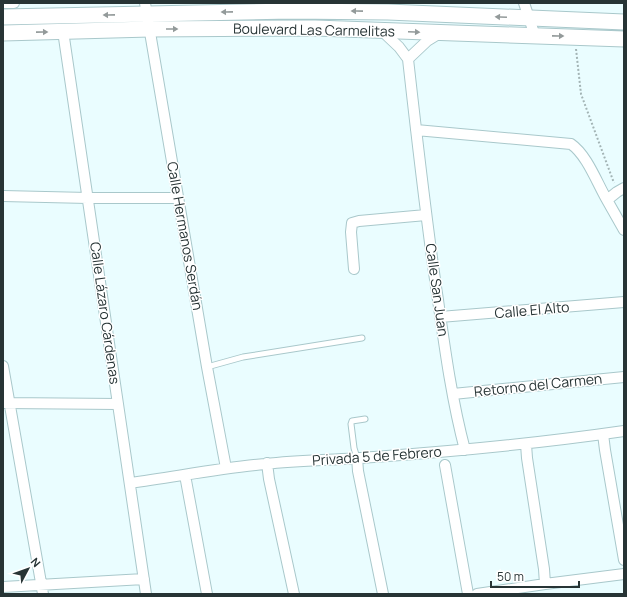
<svg xmlns="http://www.w3.org/2000/svg" width="627" height="597" viewBox="0 0 627 597" font-family="Manrope,sans-serif">
	<style>
		.lines { fill: none; stroke-linecap: round; stroke-linejoin: round }
		.service-casing { stroke: #a9c8cb; stroke-width: 7 }
		.minor-casing { stroke: #a9c8cb; stroke-width: 12 }
		.secondary-casing { stroke: #a9c8cb; stroke-width: 17 }
		.path { stroke: #a3b4b5; stroke-width: 2; stroke-dasharray: 2 2; stroke-linecap: butt }
		.service { stroke: #fff; stroke-width: 5 }
		.minor { stroke: #fff; stroke-width: 10 }
		.secondary { stroke: #fff; stroke-width: 15 }
		.oneway { fill: #939a9a }
		.labels { text-anchor: middle; stroke-width: 3; stroke-linejoin: round; paint-order: stroke }
		.street-label { font-size: 14px; fill: #273435; stroke: #fff }
	</style>
	<rect width="100%" height="100%" fill="#eafdff"/>
	<g class="lines">
		<g class="service-casing">
			<path id="service" d="M207,367L243,357L362,338
				M357,458L354,448L351,424L352,421L365,419"/>
		</g>
		<g class="minor-casing">
			<path id="minor" d="M3,3H14
				M145,3L207,367L226,468
				M524,3L535,36
				M381,30L399,47L408,59L427,41L440,33
				M63,31L146,594
				M408,59C417,139 426,220 438,300C445,350 452,401 465,450
				M416,130L571,144C587,155 597,183 607,200
				M624,188L617,192L607,200L624,230
				M3,196L88,198H178
				M354,269L351,232L352,223L359,221L426,215
				M440,317L624,302
				M3,366L43,594
				M453,394L624,377
				M4,403L118,404
				M603,434L605,450L624,560
				M526,444L527,458L544,569L545,584
				M357,458L358,471L383,594
				M267,463L269,479L294,594
				M445,465L468,594
				M185,475L207,594
				M130,483C175,477 220,468 265,464C301,460 338,460 374,457C458,451 541,443 624,431
				M3,587L144,579
				M477,594L545,584L624,574"/>
		</g>
		<g class="secondary-casing">
			<path id="secondary" d="M3,17L291,11L388,12L624,22
				M3,33L150,29L315,28L624,39"/>
		</g>
		<path class="path" d="M576,49L581,94L614,183"/>
		<use href="#service" class="service"/>
		<use href="#minor" class="minor"/>
		<use href="#secondary" class="secondary"/>
	</g>
	<defs><path id="oneway-solid" d="M-6-.8H1V-3.2L6.5 0L1 3.2V.8H-6Z"/></defs>
	<g class="oneway">
		<use href="#oneway-solid" transform="translate(357 11) rotate(-179)"/>
		<use href="#oneway-solid" transform="translate(227 12) rotate(179)"/>
		<use href="#oneway-solid" transform="translate(109 15) rotate(179)"/>
		<use href="#oneway-solid" transform="translate(501 17) rotate(-177)"/>
		<use href="#oneway-solid" transform="translate(172 29)"/>
		<use href="#oneway-solid" transform="translate(42 32) rotate(-1)"/>
		<use href="#oneway-solid" transform="translate(414 32) rotate(2)"/>
		<use href="#oneway-solid" transform="translate(558 36) rotate(1)"/>
	</g>
	<g class="labels">
		<g class="street-label">
			<text transform="translate(314 30) rotate(1)" y="5">Boulevard Las Carmelitas</text>
			<text transform="translate(185 236) rotate(80)" y="5">Calle Hermanos Serdán</text>
			<text transform="translate(437 290) rotate(82)" y="5">Calle San Juan</text>
			<text transform="translate(532 310) rotate(-5)" y="5">Calle El Alto</text>
			<text transform="translate(105 313) rotate(82)" y="5">Calle Lázaro Cárdenas</text>
			<text transform="translate(538 385) rotate(-6)" y="5">Retorno del Carmen</text>
			<text transform="translate(377 456) rotate(-4)" y="5">Privada 5 de Febrero</text>
		</g>
	</g>
	<rect width="627" height="597" fill="none" stroke="#273435" stroke-width="8"/>
	<g transform="translate(28 569) rotate(49)" stroke="#ffffff" stroke-width="3" paint-order="stroke">
	<path d="M0-3L7 15L0 10L-7 15Z" fill="#273435"/>
	<text y="-6" font-size="11" font-weight="bold" text-anchor="middle" fill="#273435">N</text>
	</g>
	<path d="M491 581v6h88v-6" fill="none" stroke="#273435" stroke-width="2"/>
	<text x="497" y="581" font-size="12" fill="#273435" stroke="#ffffff" stroke-width="3" paint-order="stroke">50 m</text>
</svg>
